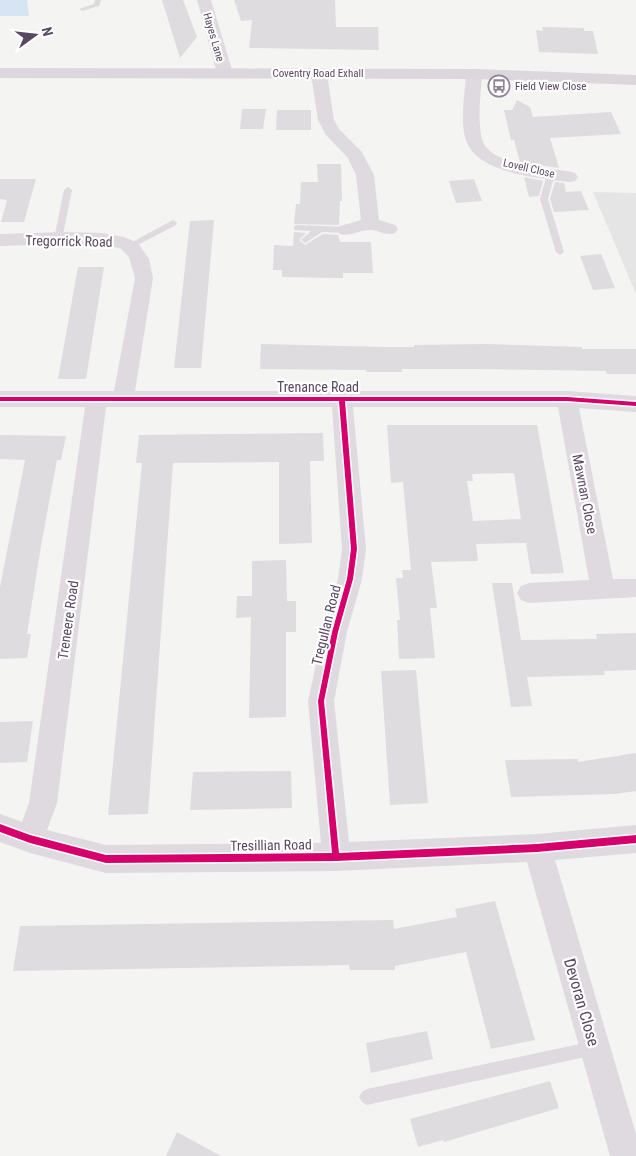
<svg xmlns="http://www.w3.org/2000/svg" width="636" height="1156" viewBox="0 0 636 1156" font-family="'Roboto Condensed',sans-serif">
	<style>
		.education { fill: #e6e5e6 }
		.green { fill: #d7e4f4 }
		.building { fill: #dedcdf; fill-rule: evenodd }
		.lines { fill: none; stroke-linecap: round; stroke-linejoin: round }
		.service { fill: #dedadf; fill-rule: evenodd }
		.minor { fill: #dedadf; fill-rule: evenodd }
		.secondary { fill: #dbd7dd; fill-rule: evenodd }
		.cycleway-casing { stroke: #fff; stroke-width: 3 }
		.cycleway { fill: #d6006c; fill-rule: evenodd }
		.labels { text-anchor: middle; stroke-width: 4.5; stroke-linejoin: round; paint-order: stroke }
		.far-street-label { font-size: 11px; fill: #594862; stroke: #fff }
		.far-poi-label { font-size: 11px; fill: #594862; stroke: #fff; text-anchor: start }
		.street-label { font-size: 14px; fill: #594862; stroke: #fff }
		.near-street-label { font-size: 16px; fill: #594862; stroke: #fff }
	</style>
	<rect width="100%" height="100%" fill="#f4f4f3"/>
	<path class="education" d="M593,192L636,193V294Z"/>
	<path class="green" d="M0,0H27L29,16H0Z"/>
	<path class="building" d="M162,0H183L197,37L180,58Z
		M234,0H335L336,27H378L379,50L249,48L252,20L241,21Z
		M542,27L584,28V31H593L598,54L539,52L536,30L543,31Z
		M517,100L530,107L533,117L611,112L621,134L550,138L559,168L520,162L514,140H511L504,110H512Z
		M242,109H266L263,129H240Z
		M277,110H311V130H276Z
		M317,164H341L342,201H340L339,225L294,224L296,204H300L301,182H318Z
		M524,177L543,181L539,196L529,197Z
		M0,179H36L24,222H1L7,200L0,199Z
		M474,179L482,201L456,203L449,181Z
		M555,182L564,183L566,192L581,191L589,210L554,212L550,199Z
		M214,220L201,368H174L190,221Z
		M294,232L306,233L299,240L305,245L323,234L338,235L340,242H371L373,273H343V278L282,277V270H273L274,245L293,246Z
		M601,254L615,288L593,290L580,256Z
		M78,267H104L86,379H58Z
		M261,344L382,347H414V345L486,344L582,347V349H636V374H607L606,371L482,369H402V372H366V370L260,369Z
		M387,425H537L564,573L531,574L526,543L476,544L478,561L431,562L437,608H430L435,658L399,659L397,620H400L396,578H403L402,570H411L403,482L391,483ZM514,473L521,519L473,521L467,481H473L472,474Z
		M323,433L324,461H310L312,543L279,544V462L173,463L148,814L108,815L142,463H136L139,435Z
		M0,435L66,436L61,460H57L41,546L27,634H31L27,658L0,659V587L25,460L0,459Z
		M286,560L287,601H296V632H286V717L249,718L251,617L236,618L237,596H252V561Z
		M492,583H512L521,640L597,639L596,634L636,633V670L604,671L605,675L527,677L532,706L511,707Z
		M416,670L428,803L390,805L381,671Z
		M33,721L27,762L0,763V722Z
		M636,753V791L615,794L511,797L505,760L578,759V762Z
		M291,771L292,808L190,810L193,772Z
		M495,901L535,1040L491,1049L466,952L395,966V970H350L349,965L13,971L20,926L393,920L394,929L457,917L455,909Z
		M427,1031L433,1059L371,1073L366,1043Z
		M550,1081L559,1108L444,1142L443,1140L418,1147L410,1119Z
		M177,1132L221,1156H166Z"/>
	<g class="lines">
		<path class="service" d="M95,0H101L99,6L82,11L79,9L94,4Z
			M551,171L555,174L548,199L564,252L560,255L556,252L540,199L547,174Z
			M68,187L72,190L62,239L58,242L54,239L64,190Z
			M173,220L177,223L176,225L132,248L129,249L125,246Z
			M297,225L346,227L350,230L346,233L322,232L305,243L301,240L311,231L294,230V226Z
			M594,1041L599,1043L601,1048L599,1053L594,1055L367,1105L362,1102L359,1097L362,1092L367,1089Z"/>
		<path class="minor" d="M197,0H211L233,73L231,76H219L217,73Z
			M319,69L325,71L327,74L334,120L339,129L362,152L374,175L379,220L395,225L398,229L395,233C386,236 380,231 372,230C360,229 351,237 340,234L337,230L340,226L361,220L356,175L348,158L326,135L318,120L311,74L313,71Z
			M474,69L480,71L482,74C481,93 476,127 484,144C497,167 552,167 575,173L578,177L575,181L569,182C540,178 481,174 467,143C459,124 465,95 466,74L468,71Z
			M66,232L102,233L124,237L138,243L149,259L153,278L135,391H567L636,396V412L579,408L613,579H636V597L529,603L521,600L517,593L521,586L529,583L589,580L558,407H353L366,549L362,579L347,632L334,701L349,842L537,834L636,825V853L555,860L636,1134V1156H610L527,862L336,871L106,873L30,853L0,842V814L22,822L29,803L85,407H0V391H114L135,278L129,257L121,249L115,247L66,244L0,246V234ZM106,407H332L342,549L338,579L323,632L308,701L321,843L106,845L47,830L57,803Z"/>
		<path class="secondary" d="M0,68L474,69L636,75V85L474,79L0,78Z"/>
		<g class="cycleway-casing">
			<path id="cycleway" d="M0,397H567L636,402V406L567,401H345L357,549L353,579L338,632L324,701L339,853L537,844L636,835V843L537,852L336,861L106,863L30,843L0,832V824L30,835L106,855L332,853L318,701L332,632L347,579L351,549L339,401H0Z"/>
		</g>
		<use href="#cycleway" class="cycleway"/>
	</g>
	<defs>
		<g id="bus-ring" transform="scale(1.125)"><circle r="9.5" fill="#fff" stroke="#8f8495" stroke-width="1.5"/><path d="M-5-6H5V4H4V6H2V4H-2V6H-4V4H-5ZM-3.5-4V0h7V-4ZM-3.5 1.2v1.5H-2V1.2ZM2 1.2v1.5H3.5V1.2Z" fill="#8f8495"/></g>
	</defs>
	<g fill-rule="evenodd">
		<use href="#bus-ring" x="499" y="86"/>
	</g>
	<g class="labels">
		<g class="far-street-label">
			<text transform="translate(214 37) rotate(74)" y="4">Hayes Lane</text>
			<text x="318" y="77">Coventry Road Exhall</text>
			<text transform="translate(529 168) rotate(13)" y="4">Lovell Close</text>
		</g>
		<g class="far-poi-label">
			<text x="515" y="90">Field View Close</text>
		</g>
		<g class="street-label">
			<text transform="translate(69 241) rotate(1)" y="5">Tregorrick Road</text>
			<text x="318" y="392">Trenance Road</text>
			<text transform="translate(585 494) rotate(79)" y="5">Mawnan Close</text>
			<text transform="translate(68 620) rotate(-82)" y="5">Treneere Road</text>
			<text transform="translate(326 625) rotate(-76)" y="5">Tregullan Road</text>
			<text transform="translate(271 845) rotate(-1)" y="5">Tresillian Road</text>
		</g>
		<g class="near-street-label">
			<text transform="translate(582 1002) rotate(74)" y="6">Devoran Close</text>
		</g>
	</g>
	<g transform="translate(35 35) rotate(75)" stroke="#ffffff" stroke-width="4" paint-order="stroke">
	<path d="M0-4L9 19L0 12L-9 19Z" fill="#594862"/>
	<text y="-8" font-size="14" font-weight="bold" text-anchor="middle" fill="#594862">N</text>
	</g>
</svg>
